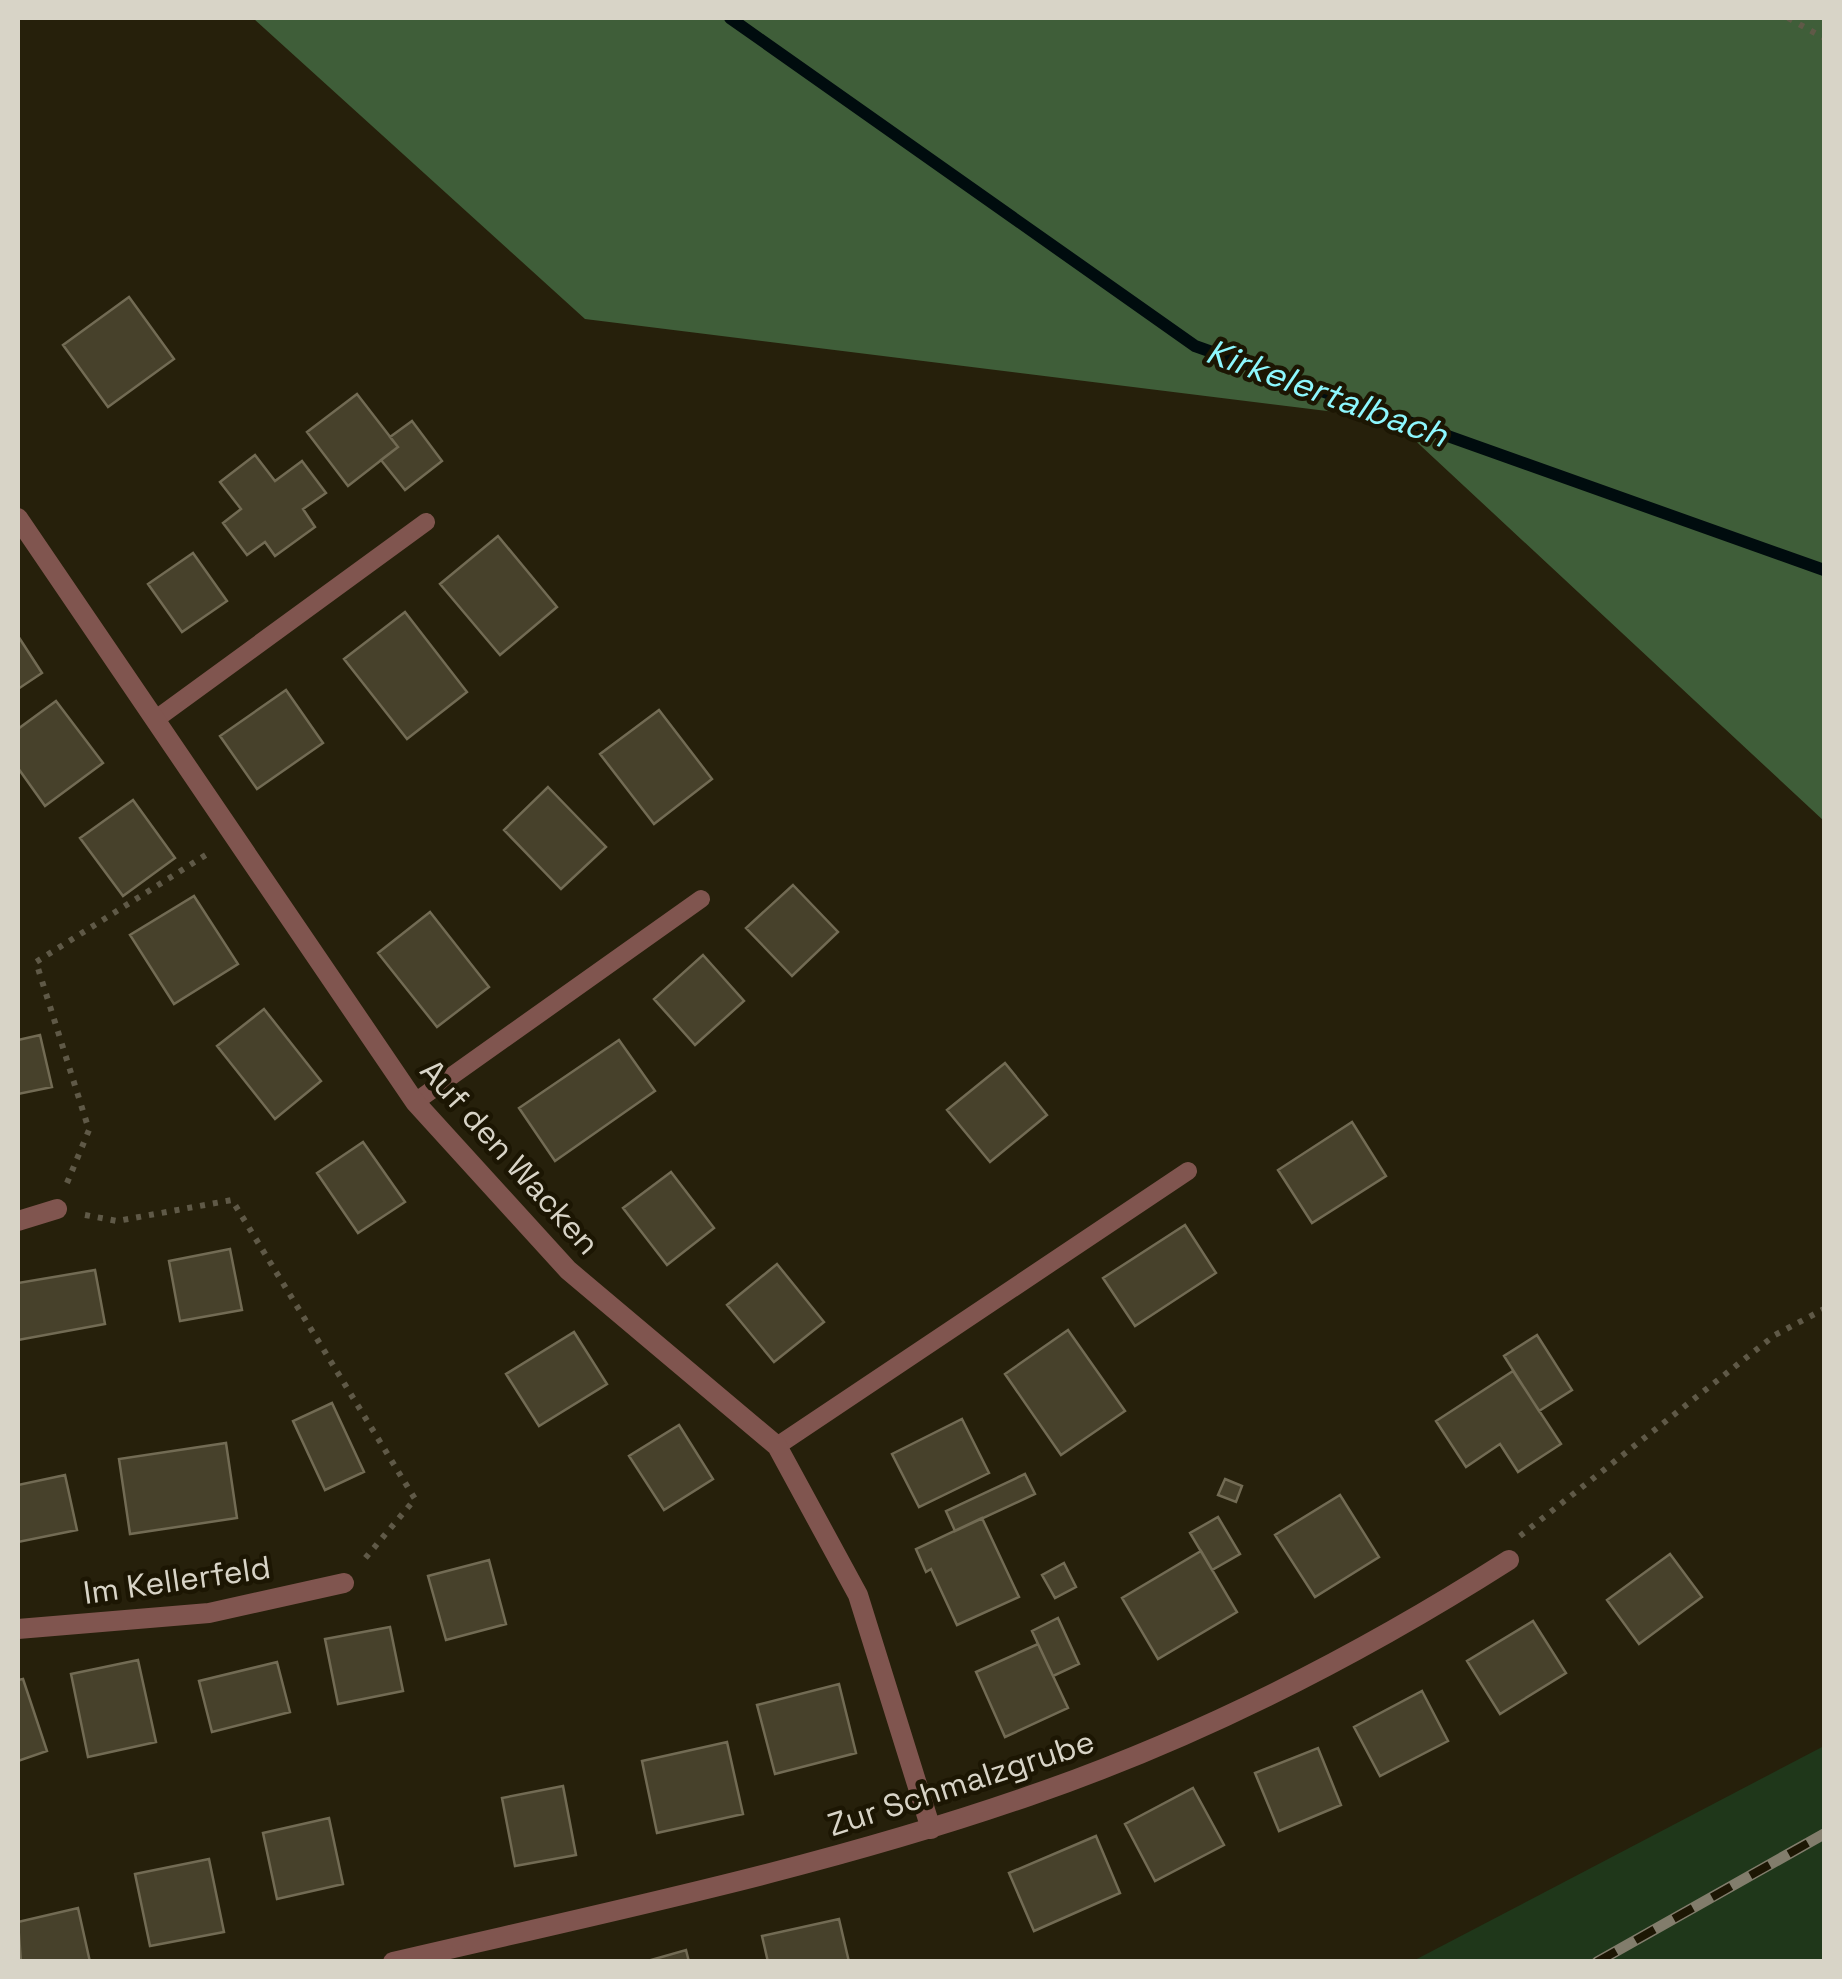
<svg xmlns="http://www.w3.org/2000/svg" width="1842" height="1979" viewBox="0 0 1842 1979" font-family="'Space Grotesk',sans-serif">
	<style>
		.green { fill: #1f371a }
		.forest { fill: #3f5e39 }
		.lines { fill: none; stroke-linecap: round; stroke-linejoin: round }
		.stream { stroke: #000c0e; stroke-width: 12 }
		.building { fill: #47412b; stroke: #726b54; stroke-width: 2.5 }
		.path { stroke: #5f5947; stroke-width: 6; stroke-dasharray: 5 8; stroke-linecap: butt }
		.service { stroke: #80554f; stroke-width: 18 }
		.minor { stroke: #80554f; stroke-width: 20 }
		.rail-casing { stroke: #827d6c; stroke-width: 11 }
		.rail { stroke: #1c1603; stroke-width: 8; stroke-dasharray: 22; stroke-linecap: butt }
		.labels { text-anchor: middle; stroke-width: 9; stroke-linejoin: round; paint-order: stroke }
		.street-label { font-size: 32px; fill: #d8d4c7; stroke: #1c1603 }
		.water-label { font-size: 35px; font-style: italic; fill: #8df7fe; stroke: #1c1603 }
	</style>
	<rect width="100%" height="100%" fill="#26200b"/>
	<path class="green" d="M1824,1746V1961H1413Z"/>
	<path class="forest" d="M253,18H1824V821L1392,419L585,319Z"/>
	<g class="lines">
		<path class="stream" d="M730,18L1195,346L1824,570"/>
	</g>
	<path class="building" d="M129,297L174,359L108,407L63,345Z
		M357,394L398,447L348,486L307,432Z
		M412,421L442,461L405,490L381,460L398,447L390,437Z
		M255,455L275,481L302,461L326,493L303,509L315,527L275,556L265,542L247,555L223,523L241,509L220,482Z
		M498,536L557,607L500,655L440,584Z
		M193,553L227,601L182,632L148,584Z
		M405,612L467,692L407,739L344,659Z
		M18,636L42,673L18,689Z
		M286,690L323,743L257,789L220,736Z
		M56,701L103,763L45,806L18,768V729Z
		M659,710L712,779L654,824L600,754Z
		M548,787L606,847L561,889L504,830Z
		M133,800L175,858L123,896L80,838Z
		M793,885L838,932L792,976L746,928Z
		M194,896L238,964L174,1004L130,935Z
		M430,912L489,987L437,1027L378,953Z
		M703,955L744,1001L695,1045L654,999Z
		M264,1009L321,1081L275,1119L217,1046Z
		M40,1035L52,1087L18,1094V1040Z
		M619,1040L655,1091L555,1161L519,1108Z
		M1005,1063L1047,1115L990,1162L947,1110Z
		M1352,1122L1386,1176L1312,1223L1278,1170Z
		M363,1142L405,1202L358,1233L317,1173Z
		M671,1172L714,1228L667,1265L623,1208Z
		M1185,1225L1216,1273L1135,1326L1103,1278Z
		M230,1249L242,1310L180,1321L169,1261Z
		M777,1264L824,1322L774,1362L727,1305Z
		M95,1270L105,1324L18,1340V1283Z
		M1068,1330L1125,1411L1061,1455L1005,1374Z
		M574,1332L607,1384L539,1426L506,1374Z
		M1537,1335L1572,1390L1539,1411L1504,1356Z
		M1513,1371L1561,1444L1518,1472L1500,1444L1466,1467L1436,1421Z
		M332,1403L364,1472L325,1490L293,1421Z
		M962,1419L989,1473L919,1507L892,1454Z
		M679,1425L713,1479L664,1510L629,1456Z
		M226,1443L237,1518L130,1534L119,1459Z
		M1025,1474L1035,1494L955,1531L946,1511Z
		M65,1475L77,1530L18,1542V1485Z
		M1225,1479L1242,1486L1236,1502L1218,1495Z
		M1340,1495L1379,1557L1315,1597L1275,1535Z
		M1218,1517L1240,1554L1212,1570L1190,1533Z
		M982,1518L1019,1597L957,1625L931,1569L926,1572L916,1549Z
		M1201,1551L1237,1612L1158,1659L1122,1598Z
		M1670,1554L1702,1597L1639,1644L1607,1600Z
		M489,1560L506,1624L446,1640L428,1576Z
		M1064,1563L1076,1587L1055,1598L1042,1575Z
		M1058,1618L1079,1664L1053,1676L1032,1631Z
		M1533,1621L1566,1673L1500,1714L1467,1661Z
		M390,1627L403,1691L338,1704L325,1639Z
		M1038,1644L1068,1708L1005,1737L976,1672Z
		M138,1660L156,1742L88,1757L71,1674Z
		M277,1662L290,1712L212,1732L199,1681Z
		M23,1679L47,1751L18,1761V1680Z
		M839,1684L856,1753L775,1774L757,1705Z
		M1422,1691L1448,1741L1380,1776L1354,1727Z
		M727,1742L743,1814L657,1833L642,1761Z
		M1318,1748L1341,1805L1279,1831L1255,1773Z
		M563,1786L576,1855L515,1866L502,1798Z
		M1193,1788L1224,1845L1155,1881L1125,1824Z
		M329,1818L343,1884L277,1899L263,1833Z
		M1096,1836L1120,1893L1034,1931L1009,1873Z
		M209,1859L224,1932L150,1946L135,1874Z
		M78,1908L90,1962H21L18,1922Z
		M839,1919L849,1962H768L762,1936Z
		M686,1950L689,1962H644Z"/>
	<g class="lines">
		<path class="path" d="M1788,18L1824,38
			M67,1183L89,1130L36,962L209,853
			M85,1215L117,1221L232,1200L415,1499L362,1562
			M1520,1536L1775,1335L1824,1309"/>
		<path class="service" d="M156,719L426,522
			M415,1102L701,899
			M777,1446L1188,1171"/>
		<path class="minor" d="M18,518L415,1102L568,1270L777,1446L858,1595L931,1829
			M18,1221L57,1209
			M18,1629L209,1613L344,1583
			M393,1962C607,1912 822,1868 1029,1796C1197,1738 1360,1655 1509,1560"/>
		<g class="rail-casing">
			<path id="rail" d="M1597,1962L1824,1834"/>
		</g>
		<use href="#rail" class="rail"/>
	</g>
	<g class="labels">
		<g class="street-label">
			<text transform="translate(510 1157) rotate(48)" y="11">Auf den Wacken</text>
			<text transform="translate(177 1580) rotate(-8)" y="11">Im Kellerfeld</text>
			<text transform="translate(961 1783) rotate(-18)" y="11">Zur Schmalzgrube</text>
		</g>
		<g class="water-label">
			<text transform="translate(1327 393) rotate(20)" y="12">Kirkelertalbach</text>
		</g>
	</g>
	<rect width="1842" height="1979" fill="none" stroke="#d8d4c7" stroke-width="40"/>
</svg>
